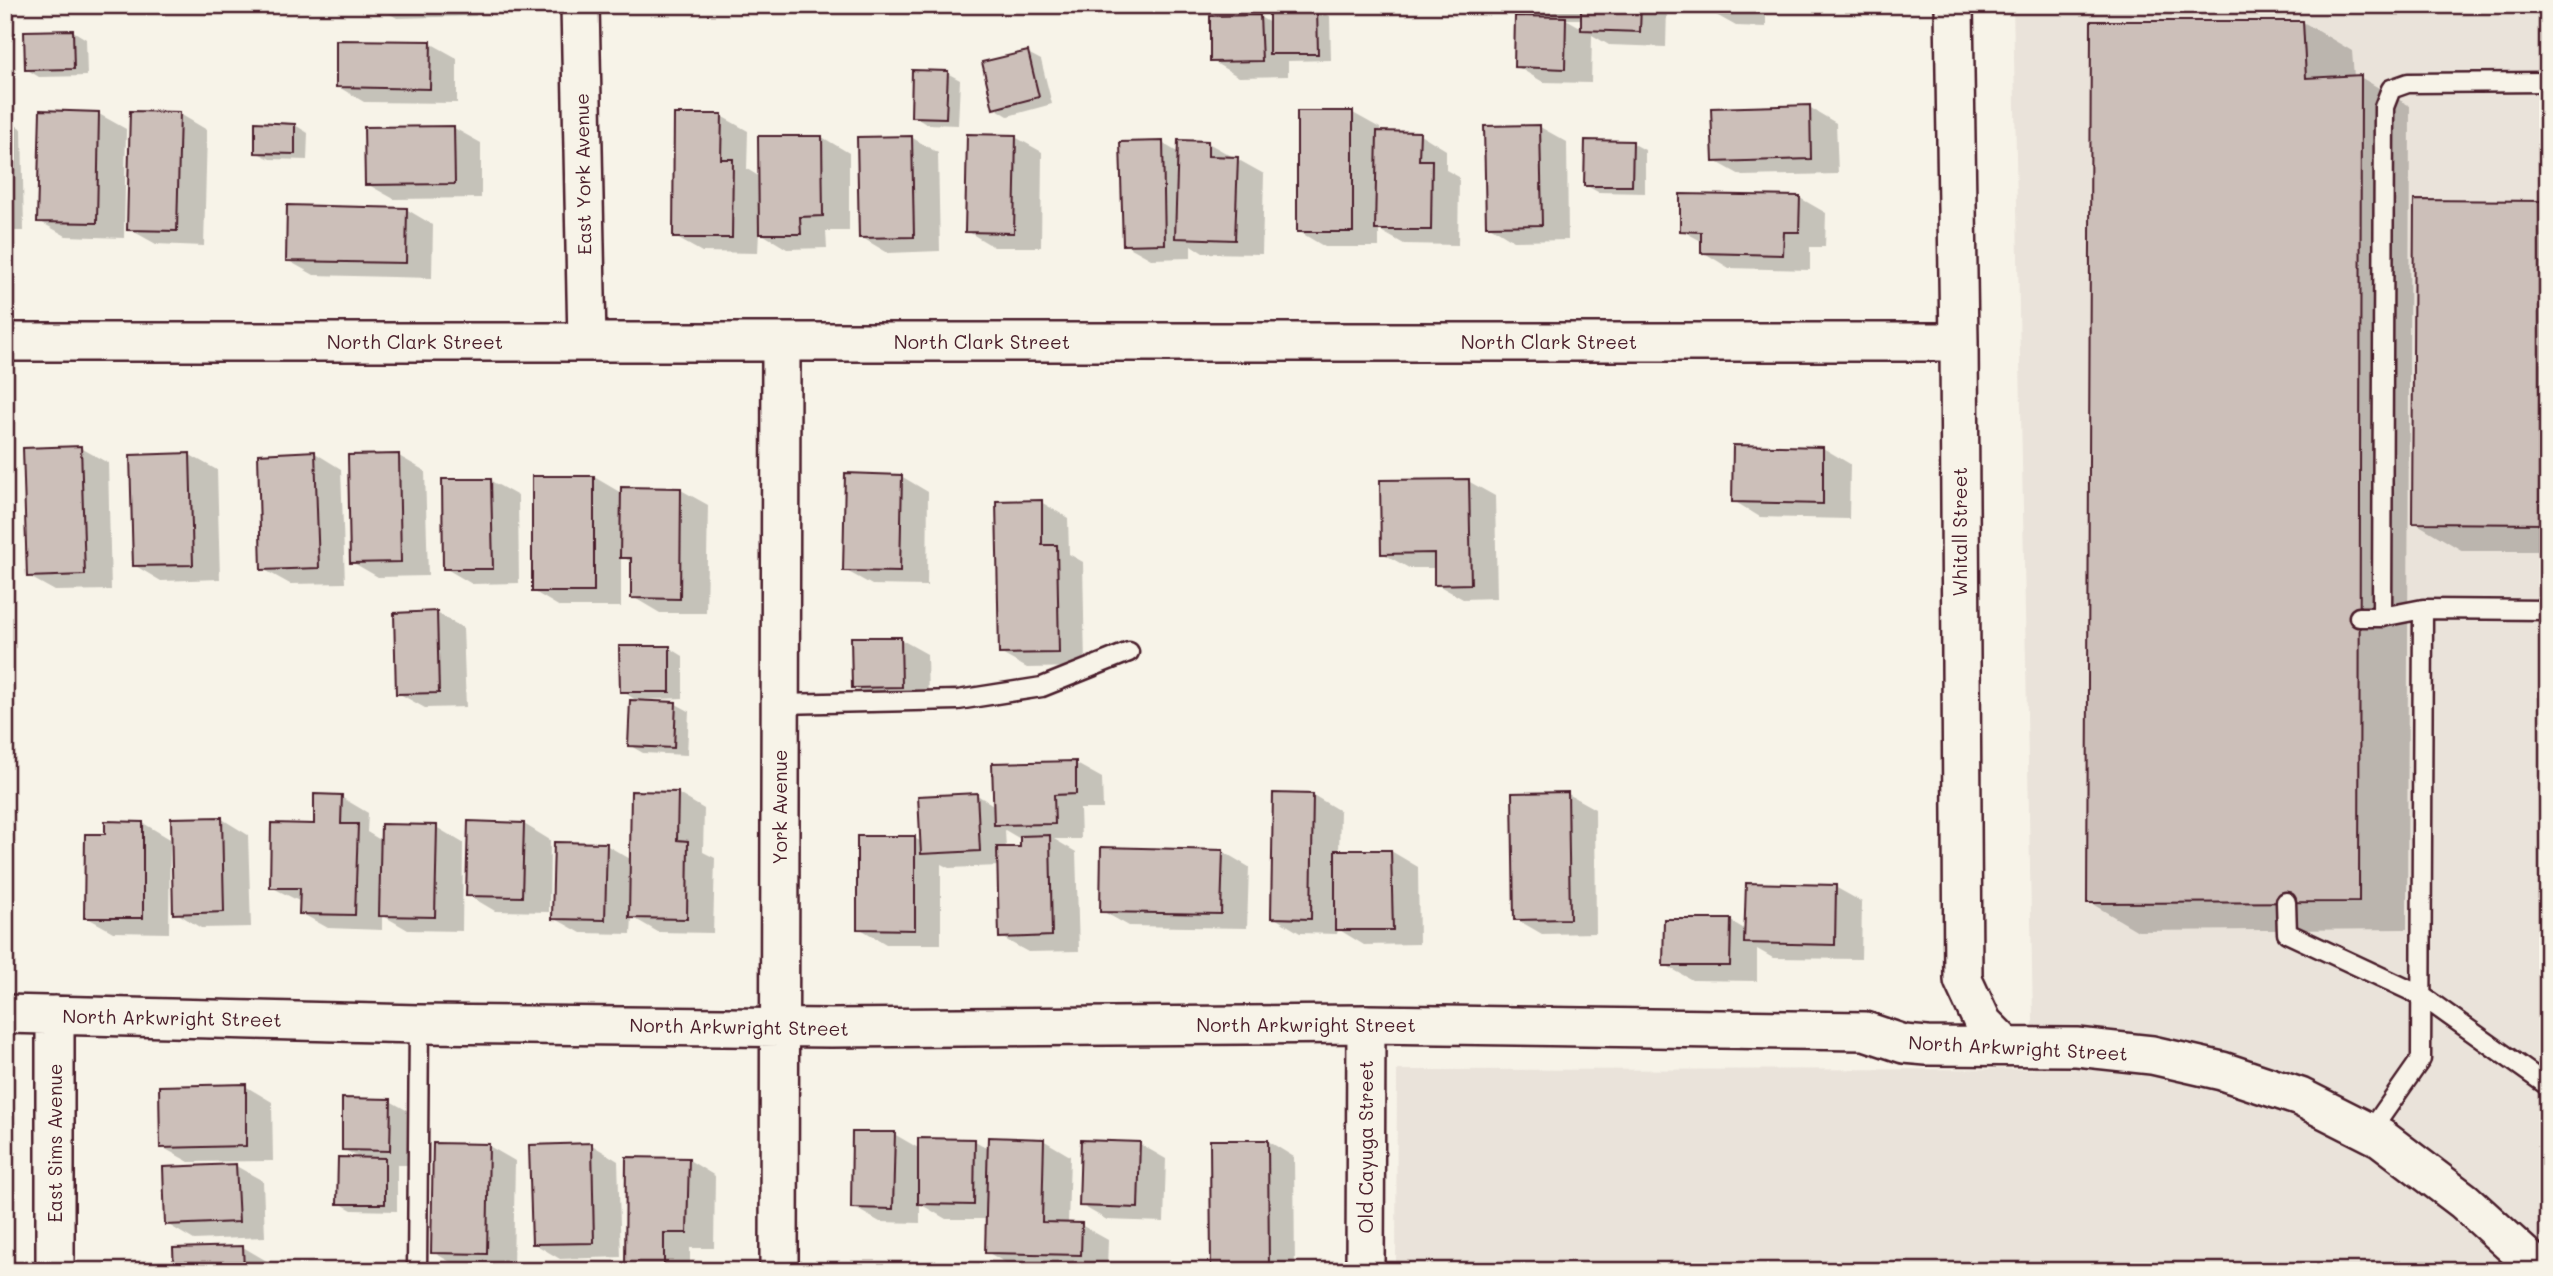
<svg xmlns="http://www.w3.org/2000/svg" width="2553" height="1276" viewBox="0 0 2553 1276" font-family="Mali,sans-serif">
	<style>
		.built { fill: #eae3da }
		.shadow { fill: #0003; fill-rule: evenodd }
		.building { fill: #ccbfb9; stroke: #4a1f2b; stroke-width: 2 }
		.lines { fill: none; stroke-linecap: round; stroke-linejoin: round }
		.lane-casing { stroke: #4a1f2b; stroke-width: 23 }
		.street-casing { stroke: #4a1f2b; stroke-width: 42 }
		.lane { stroke: #f7f3e8; stroke-width: 18 }
		.street { stroke: #f7f3e8; stroke-width: 37 }
		.labels { text-anchor: middle; stroke-width: 7; stroke-linejoin: round; paint-order: stroke }
		.street-label { font-size: 19px; fill: #4a1f2b; stroke: #f7f3e8 }
	</style>
	<rect width="100%" height="100%" fill="#f7f3e8"/>
	<filter id="ink" filterUnits="userSpaceOnUse"><feTurbulence type="fractalNoise" baseFrequency=".0143" numOctaves="2"/><feDisplacementMap in="SourceGraphic" scale="14" xChannelSelector="R" yChannelSelector="G"/><feConvolveMatrix kernelMatrix="1 2 1 2 8 2 1 2 1" color-interpolation-filters="sRGB"/></filter>
	<g filter="url(#ink)">
		<path class="built" d="M2013,5H2548V1271H1396L1397,1070L2034,1069Z"/>
		<path class="shadow" d="M375,5H476V16L397,18Z
			M1217,5H1275V9H1317L1330,16L1331,60L1288,61V76L1239,77L1212,61L1260,17L1270,23V10L1224,9Z
			M1514,5H1665L1667,7L1666,47L1609,45L1592,35L1591,83L1543,82L1516,66L1536,18ZM1566,19H1583L1582,28Z
			M1710,5H1766V27L1736,26L1709,11Z
			M2386,5H2548V11L2392,9Z
			M2303,22L2352,51L2354,77H2360L2410,106L2407,929L2138,931L2089,902Z
			M73,31L86,39L87,76L39,77L26,69Z
			M430,43L457,58V103L364,102L337,86Z
			M1028,53L1041,60L1052,104L1008,116L995,108Z
			M947,73L960,80L958,125L926,124L913,116Z
			M1809,107L1836,123L1838,174L1742,176L1715,161Z
			M1299,113H1353L1380,128V133L1420,134L1446,150V170L1459,177L1458,245L1404,244L1379,230V247H1325L1298,231Z
			M99,114L126,129L124,238L66,236L39,221Z
			M180,114L207,130L204,246L156,244L129,229Z
			M721,116L748,131L747,169L760,177L822,137L849,153V231H826L827,248L787,249L759,232L758,253L702,252L675,237Z
			M5,119L22,129L24,231H5Z
			M295,125L308,133L307,160L270,159L256,152Z
			M1540,127L1567,142L1568,240L1514,241L1488,225Z
			M454,128L481,143V198L394,199L367,184Z
			M911,137L938,153L940,251L888,253L861,237Z
			M1015,137L1042,152L1041,247H994L967,231Z
			M1162,143L1179,153L1208,143L1264,174L1262,254L1203,253L1191,245V258L1151,259L1124,244Z
			M1632,143L1645,150V193L1598,192L1585,185Z
			M1800,198L1826,213L1825,247H1810V270L1729,268L1703,252V242L1681,230Z
			M2548,203V582L2546,581V551H2463L2414,522Z
			M406,209L433,225L432,278L314,275L287,260Z
			M81,448L108,463L111,590L55,591L28,576Z
			M1823,448L1850,464L1849,519L1760,517L1734,501Z
			M315,453L341,469L345,583L290,584L263,569Z
			M190,455L217,470L220,579L161,581L134,565Z
			M399,456L425,471L428,576L378,577L352,562Z
			M901,476L928,492L927,586L872,585L845,570Z
			M594,477L623,494L681,490L708,505L706,613H660L633,597V563L621,556V607H560L533,591Z
			M491,481L518,496L519,583L472,584L445,568Z
			M1468,481L1495,496L1497,598L1463,599L1436,584V568H1409L1382,553Z
			M1041,502L1068,518L1069,554L1083,562L1085,667L1027,668L1000,653Z
			M437,613L463,628L466,707L425,708L398,693Z
			M900,639L927,654L928,702H880L853,687Z
			M670,648L683,656V698L636,700L622,691Z
			M676,704L689,711L687,755L643,753L629,745Z
			M1075,763L1102,778L1103,809H1080L1081,839H1054L1076,852L1079,951L1028,952L1001,937L999,866L949,868L941,864V944H886L859,928L914,838L922,842L977,795L995,806ZM1005,830L1022,840V849H1006Z
			M677,793L704,809L703,852L715,858L713,933L658,932L632,917L631,934L581,933L554,918L606,845L632,860Z
			M1568,794L1595,809L1596,933L1542,934L1516,919Z
			M1313,795L1340,811L1339,852L1391,851L1418,867L1419,944L1364,945L1338,929L1337,934L1300,933L1273,917Z
			M341,797L368,813L367,832L382,841L436,827L463,843L462,931L408,930L382,915V930L328,928L301,913V902L271,887L315,826Z
			M222,819L248,835L251,927L201,928L175,912Z
			M143,823L170,839L169,933L113,932L86,917L107,836Z
			M524,824L550,840L549,912L495,911L468,895Z
			M1222,851L1249,867L1247,928L1129,926L1102,911Z
			M1835,887L1862,902L1861,959L1773,958L1757,949V981L1692,980L1665,965L1731,921L1746,930Z
			M245,1086L272,1102L273,1161L189,1162L162,1147Z
			M390,1101L417,1116L416,1165H397V1211L352,1210L339,1203L362,1159L343,1149Z
			M894,1134L920,1149L975,1141L989,1149L1043,1140L1070,1156L1068,1224L1081,1225L1108,1240L1107,1269L1013,1267L987,1252L988,1219H946L920,1204V1223L880,1222L853,1207Z
			M1268,1141L1294,1157L1295,1271H1213Z
			M1140,1144L1166,1159L1164,1222L1107,1220L1081,1205Z
			M592,1145L618,1161L621,1257L560,1259L533,1243Z
			M489,1146L515,1161L513,1268L459,1267L433,1252Z
			M689,1160L715,1176L714,1248H690V1271H627Z
			M236,1166L263,1181L265,1237L194,1240L167,1224Z
			M243,1247L270,1263V1271H176Z"/>
		<path class="building" d="M1581,5H1641L1640,32L1581,30Z
			M1708,5H1740L1739,13L1708,12Z
			M1317,7L1318,54H1269V8Z
			M1260,15L1262,61L1210,62V16Z
			M1515,16L1566,17L1565,69L1514,67Z
			M2091,21H2303L2306,78L2361,75L2359,902L2087,903Z
			M73,30L74,69L25,70L24,31Z
			M336,40L431,41L430,89L336,87Z
			M1028,51L1039,97L993,109L982,62Z
			M912,70L948,71L946,118L911,117Z
			M1810,105L1811,159L1713,162L1711,108Z
			M40,110L99,112L97,223L37,222Z
			M130,111L180,112L177,231L127,230Z
			M1297,111H1353V232H1297Z
			M674,114H722L721,159H733L732,238H673Z
			M255,122L295,124V154L255,153Z
			M1540,125L1542,225L1486,226L1484,126Z
			M454,126L455,184L365,185L364,127Z
			M1377,131L1420,132L1419,160H1432L1431,230H1375Z
			M967,134L1016,135L1014,233L965,232Z
			M758,136H822L823,216L800,217L801,234H759Z
			M912,136L914,237L859,238L857,137Z
			M1178,140L1208,141V156L1238,157L1235,240L1175,238Z
			M1585,140L1633,141L1632,186H1584Z
			M1163,141L1165,244L1123,245L1120,142Z
			M1680,194L1800,196L1799,232H1784L1783,255L1701,253V232L1680,231Z
			M2414,200L2548,201V524L2412,523Z
			M287,205L407,208L406,263L286,261Z
			M1733,445L1823,447V504L1732,502Z
			M81,446L85,575L27,577L23,448Z
			M315,451L319,568L261,570L258,454Z
			M190,453L193,565L133,566L130,455Z
			M399,454L401,562L350,563L348,455Z
			M845,473L902,475L900,572L843,571Z
			M532,476H594V592H532Z
			M442,479H491L493,569H443Z
			M1469,479L1471,584L1434,585V553L1381,554L1380,480Z
			M621,487L681,488L680,599L631,598V558H620Z
			M1042,500V545H1057L1059,653L999,654L996,501Z
			M2545,544H2548V582H2544Z
			M437,611L439,693L396,694L394,613Z
			M851,637H901L902,687L852,688Z
			M619,646H670V692H620Z
			M630,700L676,702L674,748L628,746Z
			M1076,761V794L1054,795L1055,824L994,825L992,763Z
			M631,791L678,792L677,840L688,841L687,919L629,918Z
			M1568,792L1570,919L1514,920L1512,793Z
			M977,793L980,851L921,854L918,796Z
			M1273,793L1313,794L1311,919L1271,918Z
			M314,794L342,795L341,824H358L355,915L299,914L300,888H270L271,823L314,824Z
			M222,817L224,912L173,914L171,818Z
			M105,821L143,822V918H84L85,834H105Z
			M468,821L524,823L522,897L466,896Z
			M381,824L437,825L435,917L379,916Z
			M1050,835L1052,936L999,938L997,847H1020V836Z
			M857,836H915V930L857,929Z
			M554,842L607,843L605,920L552,919Z
			M1101,847L1223,850L1221,914L1100,912Z
			M1335,850H1391L1393,930H1335Z
			M1746,883L1836,885L1835,945L1744,943Z
			M1664,919H1731L1730,966H1663Z
			M246,1084V1146L160,1148L159,1086Z
			M342,1098L391,1099L390,1151L342,1150Z
			M852,1132H895L893,1209L851,1208Z
			M988,1137L1044,1139L1042,1222L1082,1223L1081,1255L985,1253Z
			M918,1138L975,1139L974,1205L918,1204Z
			M1081,1140L1140,1142L1138,1208L1079,1206Z
			M1210,1140H1268L1269,1271H1211Z
			M433,1143L489,1144L487,1254L431,1253Z
			M592,1143L594,1243L532,1244L529,1145Z
			M338,1157L385,1158V1204H337Z
			M626,1157L689,1158L687,1233H664V1271H625Z
			M236,1164L239,1222L165,1225L163,1167Z
			M243,1246L244,1271H174L173,1248Z"/>
		<g class="lines">
			<g class="lane-casing">
				<path id="lane" d="M2359,617H2382L2423,609L2548,610
					M2382,617L2384,107L2391,89L2408,83L2548,82
					M781,704L958,700L1042,687L1129,652
					M2286,902L2287,933L2422,996L2548,1086
					M2370,1132L2421,1059L2423,609
					M417,1271L419,1024"/>
			</g>
			<g class="street-casing">
				<path id="street" d="M580,5L587,342
					M1954,5L1959,342L1963,980L1983,1023L2006,1046
					M5,342H1959
					M5,1014L419,1024L831,1028L1366,1024L1865,1031L1904,1044L1927,1046L2077,1047L2152,1055L2222,1071L2300,1097L2381,1138L2464,1201L2541,1271
					M55,1015V1271
					M779,1271L781,342
					M1365,1271L1366,1024"/>
			</g>
			<use href="#lane" class="lane"/>
			<use href="#street" class="street"/>
		</g>
	</g>
	<g class="labels">
		<g class="street-label">
			<text transform="translate(583 174) rotate(-91)" y="7">East York Avenue</text>
			<text x="415" y="349">North Clark Street</text>
			<text x="982" y="349">North Clark Street</text>
			<text x="1549" y="349">North Clark Street</text>
			<text transform="translate(1960 532) rotate(-90)" y="7">Whitall Street</text>
			<text transform="translate(780 807) rotate(-90)" y="7">York Avenue</text>
			<text transform="translate(172 1018) rotate(1)" y="7">North Arkwright Street</text>
			<text x="1306" y="1032">North Arkwright Street</text>
			<text transform="translate(739 1027) rotate(1)" y="7">North Arkwright Street</text>
			<text transform="translate(2018 1048) rotate(3)" y="7">North Arkwright Street</text>
			<text transform="translate(55 1143) rotate(-90)" y="7">East Sims Avenue</text>
			<text transform="translate(1366 1147) rotate(-90)" y="7">Old Cayuga Street</text>
		</g>
	</g>
	<rect width="2553" height="1276" fill="none" stroke="#f7f3e8" stroke-width="28"/>
	<rect x="14" y="14" width="2525" height="1248" fill="none" stroke="#4a1f2b" stroke-width="2.5" filter="url(#ink)"/>
</svg>
